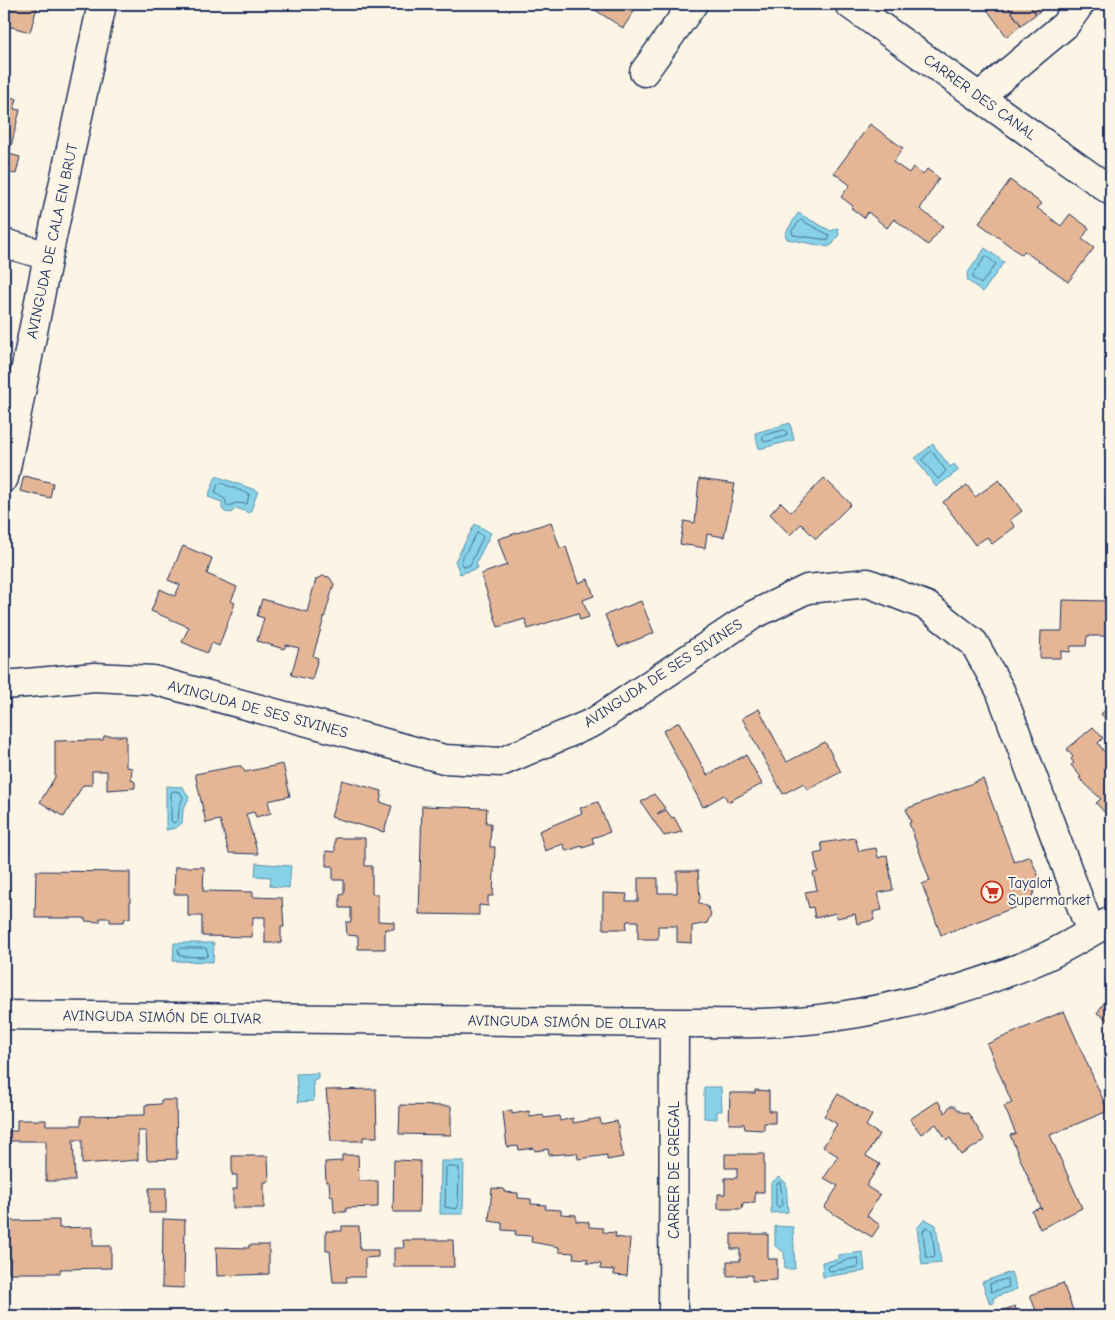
<svg xmlns="http://www.w3.org/2000/svg" width="1115" height="1320" viewBox="0 0 1115 1320" font-family="'Comic Neue',sans-serif">
	<style>
		.water { fill: #87d2e6; stroke: #5c91b0 }
		.lines { fill: none; stroke-linecap: round; stroke-linejoin: round }
		.shore { stroke: #467094; stroke-width: 1 }
		.building { fill: #e5b696; stroke: #1b2f5e }
		.minor-casing { stroke: #1b2f5e; stroke-width: 31 }
		.minor { stroke: #fcf5e5; stroke-width: 28 }
		.labels { text-anchor: middle; stroke-width: 4; stroke-linejoin: round; paint-order: stroke }
		.street-label { font-size: 15px; fill: #1b2f5e; stroke: #fcf5e5 }
		.poi-label { font-size: 15px; fill: #1b2f5e; stroke: #fcf5e5; text-anchor: start }
	</style>
	<rect width="100%" height="100%" fill="#fcf5e5"/>
	<filter id="ink" filterUnits="userSpaceOnUse"><feTurbulence type="fractalNoise" baseFrequency=".02" numOctaves="2"/><feDisplacementMap in="SourceGraphic" scale="10" xChannelSelector="R" yChannelSelector="G"/><feConvolveMatrix kernelMatrix="1 2 1 2 8 2 1 2 1" color-interpolation-filters="sRGB"/></filter>
	<g filter="url(#ink)">
		<path class="water" d="M798,213L831,231L838,228L839,234L833,244L828,247L787,239L785,234Z
			M985,248L1004,262L983,292L968,281L967,274Z
			M790,423L794,440L759,449L755,433Z
			M933,444L950,467L954,464L959,470L936,487L915,458Z
			M216,476L258,491L250,513L236,508L231,513L225,512L222,509V502L208,497Z
			M475,524L491,533L476,563L478,568L460,574L455,561Z
			M166,786L183,787L189,798L183,810L182,823L176,828L166,830Z
			M256,863L291,866L289,888L270,886L271,877L255,876Z
			M174,943H214L213,962L173,961Z
			M318,1073V1079L313,1080L314,1101L298,1102L296,1074Z
			M704,1087H721L722,1111H717V1119L704,1118Z
			M441,1161H464L463,1214H440Z
			M779,1177L786,1183L788,1212L771,1213V1183Z
			M925,1219L936,1225L941,1263L922,1265L917,1228Z
			M775,1226L793,1227L795,1269H785L784,1252L775,1246Z
			M863,1252L865,1271L823,1277L822,1262L837,1260L839,1255Z
			M1011,1272L1017,1289L993,1298L994,1303L990,1304L982,1282Z"/>
		<g class="lines">
			<path class="shore" d="M801,220L829,235V240L793,235L792,231Z
				M986,256L996,264L981,284L973,278V275Z
				M784,430L787,432L786,436L765,442L763,441V436Z
				M930,452L933,453L946,471L938,479L922,460Z
				M221,483L249,494L247,504L236,503L227,507L225,499L215,493L218,484Z
				M478,532L483,537L470,565L464,567L461,561Z
				M174,791L180,792L183,797L179,809L178,820L174,823L171,821V793Z
				M181,948H206L208,955L206,957L180,956L178,950Z
				M448,1166L459,1168L458,1206L456,1209L445,1207L446,1168Z
				M780,1182L783,1205L779,1207L776,1205V1185Z
				M927,1227L932,1231L935,1256L933,1258L926,1257L923,1232Z
				M857,1258L859,1264L858,1267L830,1271L828,1269L829,1266C839,1264 846,1259 857,1258Z
				M1007,1279L1009,1287L991,1292L990,1284Z"/>
		</g>
		<path class="building" d="M4,4H38L30,32L4,25Z
			M586,4H639L623,28Z
			M925,4H936L929,9Z
			M983,4H1006L1021,25L1007,37Z
			M1006,4H1029L1036,14L1021,25Z
			M1029,4H1050L1036,14Z
			M4,95L17,99L14,109L20,110L9,154L20,157L16,174L6,172L4,183Z
			M870,124L903,148L893,162L909,173L913,167L923,175L927,169L939,178L920,209L943,226L928,245L894,219L887,228L868,212L864,218L851,208L853,206L841,197L850,185L834,173Z
			M1010,180L1042,204L1037,208L1061,226L1070,214L1089,228L1082,239L1094,248L1068,282L1024,251L1022,255L979,223Z
			M24,476L53,483L50,498L20,491Z
			M824,478L851,504L816,539L801,524L790,535L770,514L781,502L791,512Z
			M699,479L735,484L724,537L707,534L705,548L680,544L684,521L695,523Z
			M999,480L1022,511L1010,520L1015,527L992,544L987,537L975,545L943,502L967,485L975,497Z
			M551,522L560,548L566,547L578,583L588,579L594,596L583,600L589,617L580,620L578,613L528,629L525,619L498,627L481,574L507,565L498,539Z
			M183,546L212,558L207,574L237,587L231,601L235,603L219,646L212,643L207,653L182,642L189,627L151,611L160,589L175,596L180,585L168,580Z
			M323,576L329,577L334,584L313,656L318,658L312,680L291,675L299,648L286,645L284,649L257,641L264,618L257,616L262,599L307,612L316,579Z
			M1063,600L1106,601L1105,616H1109V636H1087L1086,646H1071L1070,652L1061,651V658H1040L1041,631H1062Z
			M641,601L654,633L618,647L605,615Z
			M1111,705V725L1101,714Z
			M759,709L787,762L825,742L841,772L807,790L804,783L783,794L742,718Z
			M679,722L707,775L746,755L762,784L728,802L724,795L703,807L663,731Z
			M1093,727L1103,738L1098,743L1111,761V816L1108,812L1106,814L1096,803L1101,799L1079,778L1081,777L1071,765L1074,763L1071,759L1073,757L1067,749Z
			M104,736H126V767L132,768L131,779L135,782V788L107,790V771H92V785H83L64,817L40,802L55,777V741L103,740Z
			M283,764L290,796L268,801L271,813L256,817L254,812L246,814L258,854L229,853L220,820L206,823L195,774L237,766H241L245,772Z
			M983,779L1014,862L1030,856L1040,880L1029,902L941,935L922,884L930,881L909,823L911,822L906,809Z
			M342,780L382,791L380,802L392,806L384,832L331,817Z
			M654,794L665,808L657,814L666,810L672,818L674,817L682,832L664,836L641,802Z
			M598,802L610,832L592,838L594,844L583,848L582,846L566,851L563,844L545,851L539,831L582,813L580,808Z
			M422,806L487,808L486,823H491L490,847H495L493,896H488V906L479,905V915L419,914Z
			M335,838H365V866H372V894H378V921L394,922V929H385V949H358V936L347,935L346,922H351V908H340V895L344,894V880H333V866H326V851L335,852Z
			M855,838L859,851L876,848L878,858L887,855L893,890L878,893L882,910L873,912L874,920L857,924L855,914L837,918L836,913L815,918L813,907L809,908L805,892L817,890L813,873L818,872L814,854L823,852L821,843Z
			M175,867H204L203,891L253,892V897L282,898L284,927H281V943H265V917H253L252,937L202,936V916H188V894H174Z
			M36,871L130,872V918H125L124,922H110V918H100V922L85,921V918H35Z
			M677,871H698L700,899L698,902L708,907L711,914L707,923L692,926V943L677,942V926H658V939H638V921H627L626,929H603V893L627,894L626,901H638V878H658V893H677Z
			M1106,1000L1111,1003V1022L1097,1013Z
			M1064,1011L1108,1111L1050,1135L1082,1208L1040,1229L1032,1211L1040,1208L1042,1210L1010,1135L1016,1134L1004,1106L1012,1103L987,1044Z
			M376,1089L377,1137H363V1141H331L326,1090Z
			M755,1090L769,1091V1111H775V1123H764V1130L745,1129L744,1124H729L730,1093H755Z
			M838,1094L872,1115L866,1126L879,1134L866,1156L880,1164L866,1186L880,1195L867,1216L880,1225L872,1237L824,1208L838,1186L824,1178L838,1156L823,1147L837,1124L824,1116Z
			M161,1100H176L177,1159L147,1160L146,1131H138V1160L82,1164V1140H73L75,1181H46V1141H8V1131H17V1120H46V1125H81V1116L145,1115V1105L161,1104Z
			M938,1101L945,1113L950,1106H954L961,1112L968,1113L985,1140L961,1155L950,1138L947,1140L936,1124L921,1134L910,1119Z
			M400,1105L451,1106V1135L399,1134Z
			M512,1110V1114L529,1111L530,1117L543,1115L544,1118L559,1116L560,1121L573,1118V1123L600,1118L601,1124L617,1121L623,1157L607,1160V1155L578,1159L577,1153L549,1155L548,1149L535,1151L534,1148L519,1150L518,1146L507,1147L503,1112Z
			M725,1154H764V1192H755V1202L743,1203L742,1209H718V1194H725V1178H737V1168H725Z
			M342,1155H358L359,1181H378V1207L346,1208V1212H334L333,1196L330,1195L329,1182H326L325,1162L342,1161Z
			M232,1156H268L269,1182H264V1208H233V1189H237V1175H232Z
			M394,1160L420,1161L419,1212H393Z
			M149,1188H166V1213H149Z
			M492,1188L504,1189V1192L518,1193V1198L531,1199V1204L546,1205L545,1209L561,1210V1214L576,1215V1221L589,1222V1227L603,1228V1232L616,1233L615,1237L630,1239L627,1276L614,1275V1270L600,1269L601,1264L587,1263L588,1259L573,1258L574,1253L559,1252V1247L531,1242L532,1236L515,1235L516,1231L502,1230V1223L489,1221Z
			M163,1219L185,1220L184,1288L162,1287Z
			M59,1220V1228L93,1227V1246H111V1268L60,1269V1273H9L8,1221Z
			M342,1226H359L360,1250H378V1257L365,1258V1277H346L347,1282H333L330,1251H326V1231H342Z
			M731,1234H768V1259H777V1280L752,1281V1275L727,1276V1261H740V1249H731Z
			M403,1240H453L454,1267H394V1248H404Z
			M249,1245H269V1274L217,1276L216,1247L249,1248Z
			M1063,1283L1075,1316H1038L1030,1295Z
			M1015,1306L1018,1316H999L998,1312Z
			M85,1310V1316H37L36,1312Z
			M479,1312V1316H442V1314Z"/>
		<g class="lines">
			<g class="minor-casing">
				<path id="minor" d="M849,4L1111,191
					M644,72L693,4
					M980,96L1065,25L1080,4
					M4,243L48,256
					M4,478L48,256L102,4
					M4,685L95,677L153,680L444,759L501,762L594,722L753,615L807,589L868,583L927,606L974,643L1000,690L1091,932
					M4,1015L674,1023C727,1023 781,1025 833,1017C903,1007 969,989 1034,962C1061,951 1086,934 1111,921
					M673,1316L674,1023"/>
			</g>
			<use href="#minor" class="minor"/>
		</g>
	</g>
	<defs>
		<g id="supermarket-ring" transform="scale(1.125)"><circle r="9.5" fill="#fcf5e5" stroke="#c8321e" stroke-width="1.5"/><path d="M-6-5.5h2.5l.6 2H6L4.5 2H-2.5L-4.4-4H-6ZM-1.5 3.2a1.3 1.3 0 1 0 .1 0ZM3 3.2a1.3 1.3 0 1 0 .1 0Z" fill="#c8321e"/></g>
	</defs>
	<g fill-rule="evenodd">
		<use href="#supermarket-ring" x="992" y="892"/>
	</g>
	<g class="labels">
		<g class="street-label">
			<text transform="translate(980 97) rotate(36)" y="5">CARRER DES CANAL</text>
			<text transform="translate(52 241) rotate(-78)" y="5">AVINGUDA DE CALA EN BRUT</text>
			<text transform="translate(663 673) rotate(-33)" y="5">AVINGUDA DE SES SIVINES</text>
			<text transform="translate(258 709) rotate(15)" y="5">AVINGUDA DE SES SIVINES</text>
			<text transform="translate(162 1017) rotate(1)" y="5">AVINGUDA SIMÓN DE OLIVAR</text>
			<text transform="translate(567 1022) rotate(1)" y="5">AVINGUDA SIMÓN DE OLIVAR</text>
			<text transform="translate(674 1170) rotate(-90)" y="5">CARRER DE GREGAL</text>
		</g>
		<g class="poi-label">
			<text x="1008" y="888">Tayalot<tspan x="1008" dy="17">Supermarket</tspan></text>
		</g>
	</g>
	<rect width="1115" height="1320" fill="none" stroke="#fcf5e5" stroke-width="20"/>
	<rect x="10" y="10" width="1095" height="1300" fill="none" stroke="#1b2f5e" stroke-width="2" filter="url(#ink)"/>
</svg>
